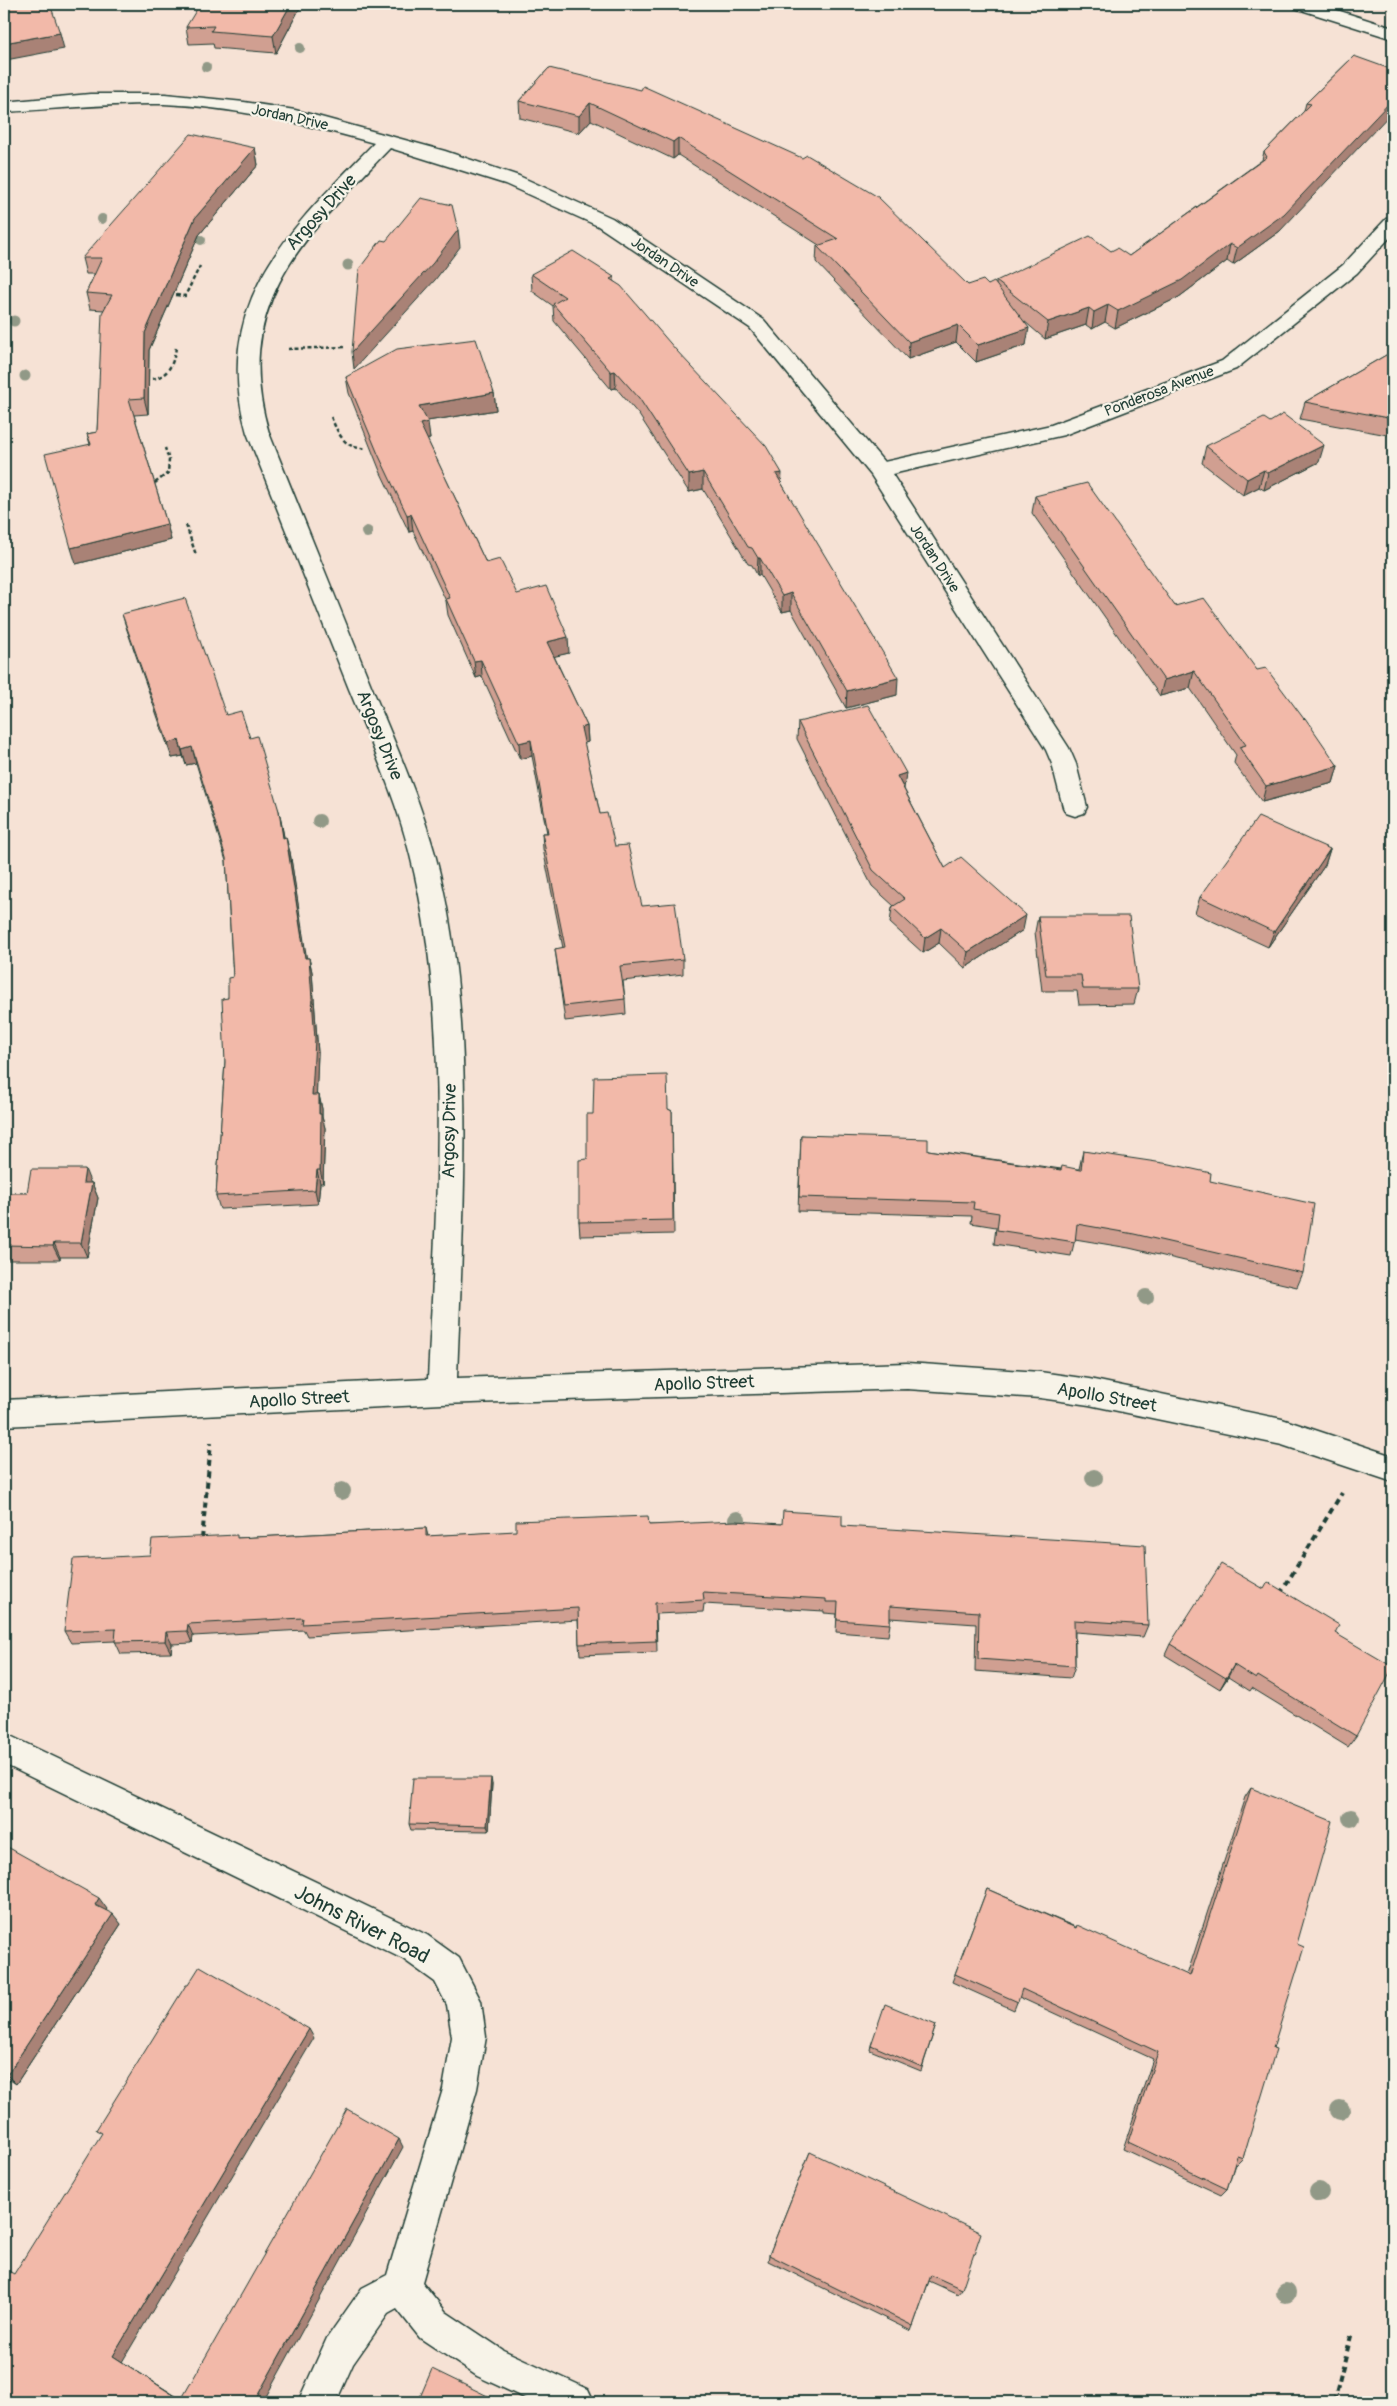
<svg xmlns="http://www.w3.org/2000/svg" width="1397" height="2406" viewBox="0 0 1397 2406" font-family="Pangolin,sans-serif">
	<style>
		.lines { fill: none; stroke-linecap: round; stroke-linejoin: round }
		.minor-casing { stroke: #1f3d34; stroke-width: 3 }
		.path-far1 { stroke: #1f3d34; stroke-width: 2.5; stroke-dasharray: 4 2.5; stroke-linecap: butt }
		.path { stroke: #1f3d34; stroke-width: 4; stroke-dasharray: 6 4.5; stroke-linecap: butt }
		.minor { fill: #f7f3e8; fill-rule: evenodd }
		.tree { fill: #919987 }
		.wall { fill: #d09f91; stroke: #1f3d34 }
		.shaded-wall { fill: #a98276; stroke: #1f3d34 }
		.building { fill: #f2b9a9; stroke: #1f3d34 }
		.labels { text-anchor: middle; stroke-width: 4.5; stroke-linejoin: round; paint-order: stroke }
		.far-street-label { font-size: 15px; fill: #1f3d34; stroke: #f7f3e8 }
		.street-label { font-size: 18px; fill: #1f3d34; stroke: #f7f3e8 }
		.near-street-label { font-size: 21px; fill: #1f3d34; stroke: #f7f3e8 }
	</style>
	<rect width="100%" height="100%" fill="#f6e2d5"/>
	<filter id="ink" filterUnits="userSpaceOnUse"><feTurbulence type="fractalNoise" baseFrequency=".02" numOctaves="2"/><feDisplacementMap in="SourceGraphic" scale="10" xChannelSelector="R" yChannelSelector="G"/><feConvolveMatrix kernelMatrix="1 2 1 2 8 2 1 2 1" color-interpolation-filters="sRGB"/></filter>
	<g filter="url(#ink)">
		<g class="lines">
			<g class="minor-casing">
				<path id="minor" d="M1292,4H1318L1393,28V39L1295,8Z
					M90,94H165L244,102L295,110L445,151L519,176L612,218L764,320L884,462L1051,425L1222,361L1343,265L1386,219L1393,217V234L1357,273L1236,369L1064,435L892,474L1069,748L1076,764L1087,807L1084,813L1075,816L1066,813L1063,807L1052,764L1046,750L871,475L750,328L598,226L505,184L390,148C307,235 230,302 269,433C303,518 338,603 372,688C395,743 419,797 435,854C478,1016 463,1210 457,1378L907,1363L1040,1372L1089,1379L1282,1419L1393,1456V1482L1282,1445L1089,1405L1040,1398L907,1389L442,1404L4,1426V1400L428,1379C436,1209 452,1021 410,855C396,798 371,743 349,689C315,604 281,518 247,433C210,301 290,230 374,143C305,124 236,107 164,104C110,103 57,109 4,112V102Z
					M4,1733L427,1935L459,1958L481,2001L486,2037L477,2089L422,2282L446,2312L503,2350L588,2389L594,2402H533L477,2376L420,2338L397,2309L388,2314L353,2364L336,2402H298L327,2338L362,2288L387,2275L443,2089L452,2037L447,2005L435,1982L403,1959L4,1764Z"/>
			</g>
			<path class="path-far1" d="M176,295L185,296L200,266
				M288,349L345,347
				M152,379C169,376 173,364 176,348
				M331,417C339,435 345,450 367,448
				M155,483L168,473L169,460L165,448
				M186,525L196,555"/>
			<path class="path" d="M202,1539L211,1443
				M1280,1594L1342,1493
				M1334,2402L1352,2332"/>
			<use href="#minor" class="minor"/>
		</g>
		<g class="tree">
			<circle cx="300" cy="48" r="5"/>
			<circle cx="206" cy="67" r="5"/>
			<circle cx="102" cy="219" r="5"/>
			<circle cx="201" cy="240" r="5"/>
			<circle cx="348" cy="265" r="5.5"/>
			<circle cx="14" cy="321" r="5.5"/>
			<circle cx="25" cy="376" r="5.5"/>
			<circle cx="367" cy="532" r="6"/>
			<circle cx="319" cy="821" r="7"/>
			<circle cx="1146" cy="1297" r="8"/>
			<circle cx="1094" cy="1478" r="9"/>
			<circle cx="342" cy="1491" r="9"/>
			<circle cx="737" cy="1520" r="9"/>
			<circle cx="1351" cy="1818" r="9"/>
			<circle cx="1340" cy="2110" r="10"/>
			<circle cx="1319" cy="2192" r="10"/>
			<circle cx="1286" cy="2293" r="10"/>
		</g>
		<path class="wall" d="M302,4L276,53L214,48L213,43L189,44L186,27Z
			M1354,56L1280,231L1233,265L1227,261L1179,297L1115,328L1105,322L1092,329L1086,325L1045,339L1024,321L1026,345L976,362L956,342L908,359L816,262L817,246L819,245L678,155L673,159L591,120L579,133L520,118L519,101L549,68L968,285H996V281L1111,251L1129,256L1262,160L1264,152L1304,111L1306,103Z
			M255,148L258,165L199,235L149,350L148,414L134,415L167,524L171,540L76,564L90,444L87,434L97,432L104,310L90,309L86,293L95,274H86L82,258Z
			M531,274L614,277V282L782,484L897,695L846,708L791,610L782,612L760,575H757L752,565L748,564L703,489L689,492L639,415L616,388L611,389L554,321L553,306L532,291Z
			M1393,351V436L1300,419L1305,402Z
			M346,377L494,393L496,410L427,421L430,439H427L486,563L517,594L569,653L554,656L587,726L588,742L584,743L600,814L642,906L683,959V974L623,981L625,999L626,1014L565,1021L557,964L555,949L563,948L543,849L542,833H547L532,756L520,759L482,676L476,678L448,615L446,601L413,531L409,532L380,471L349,393Z
			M1206,446L1319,462L1264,490L1259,487L1243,495L1202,463Z
			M1035,496L1257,670L1338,766L1333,783L1262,802L1234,763L1236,755L1190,688L1160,696L1032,513Z
			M122,614L250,738L279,811L284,837L290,852L306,958H309L312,972L318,1053L316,1095H319L322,1109V1117L325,1128L323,1183H320L318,1204L220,1209L216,1196L225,1062L228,998L233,977L226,861L196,763L186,765L183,756L172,758L127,630Z
			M798,722L904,789L945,868L1023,930L965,968L939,943L923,953L890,923L892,907L894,906L872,886L797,739Z
			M1330,849L1325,865L1268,947L1195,913L1200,897Z
			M1038,916L1138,989L1134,1004L1079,1005L1077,991H1042L1035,932Z
			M668,1109L672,1111L674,1234L580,1236L579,1222L593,1114Z
			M801,1135L928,1150L1061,1169H1079L1083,1151L1210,1181L1303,1273L1297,1287L1129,1248L1075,1239L1071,1256L994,1244L996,1227L971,1223L972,1216L798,1211Z
			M92,1183L98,1198L87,1257H60V1260H4V1193H27Z
			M782,1524L842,1526L1148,1625L1143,1637L1075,1632V1666L1071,1678L975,1671L976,1624L890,1618V1624L888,1636L836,1632L837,1614L824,1613V1611L704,1604L703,1612L656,1614L657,1652L580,1655L579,1644L578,1620L307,1636L304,1630L193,1636L192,1643L172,1644L171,1653L121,1654L115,1641L71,1643L64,1631L150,1555L238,1538L426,1528L428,1536L649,1525Z
			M1335,1633L1356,1736L1348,1747L1252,1688L1250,1691L1228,1677L1220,1689L1165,1655L1170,1644Z
			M492,1784L489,1831L411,1830L409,1824Z
			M1251,1788L1297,1944L1273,2048L1243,2158L1236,2165L1235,2164L1227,2189L1221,2195L1123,2149L1153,2059L1019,1997L1014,2010L952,1982L987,1889L1187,1975L1245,1797Z
			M4,1845L107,1909L106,1910L121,1924L16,2084L10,2080L4,2089Z
			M936,2025L921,2071L870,2050L871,2045Z
			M810,2152L962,2289L958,2294L929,2281L913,2326L911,2331L768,2261L769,2255Z"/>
		<path class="shaded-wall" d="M291,4H302L276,53L273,36Z
			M60,33L64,49L6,60L4,51V43Z
			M1393,99V111L1280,231L1233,265L1237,248Z
			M590,103L591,120L579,133V116Z
			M678,138V155L673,159V142Z
			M255,148L258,165L199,235L149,350L148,414L144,398L145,333L195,218Z
			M458,230L460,247L435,280L354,369L352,352Z
			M1230,244L1227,261L1179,297L1115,328L1118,311Z
			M1108,305L1105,322L1092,329L1094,312Z
			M1089,308L1086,325L1045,339L1048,322Z
			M958,325L956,342L908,359L909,342Z
			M1029,328L1026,345L976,362L978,345Z
			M615,371L616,388L611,389V372Z
			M494,393L496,410L421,422L419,406Z
			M428,422L430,439L422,440L420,424Z
			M1324,445L1319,462L1264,490L1268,473Z
			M1264,470L1259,487L1243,495L1247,479Z
			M703,472V489L689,492V475Z
			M782,473L781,490L776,474Z
			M411,514L413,531L409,532L407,515Z
			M167,524L171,540L76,564L71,548Z
			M758,558H760V575H757Z
			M791,593V610L782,612V596Z
			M568,637L569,653L548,658L547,642Z
			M481,660L482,676L476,678L474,661Z
			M1194,671L1190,688L1160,696L1164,680Z
			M898,678L897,695L846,708L847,691Z
			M587,726L588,742L582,744L581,728Z
			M179,740L183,756L172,758L168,743Z
			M531,740L532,756L520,759L519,743Z
			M192,747L196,763L186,765L182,750Z
			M1338,766L1333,783L1262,802L1266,786Z
			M906,773L904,789L897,776Z
			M279,811L282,826L287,853L283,838Z
			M286,837L290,852L309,973L305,958Z
			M1330,849L1325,865L1268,947L1274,932Z
			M1026,915L1023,930L965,968L968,952Z
			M941,928L939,943L923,953L925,938Z
			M309,958L312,972L318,1053L316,1109L312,1095Z
			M319,1095L322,1109V1117L325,1128L323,1183L320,1170Z
			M85,1169L91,1184L83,1183Z
			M317,1170L320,1183L318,1204L315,1190Z
			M92,1183L98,1198L87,1257L81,1243Z
			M54,1243L60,1257V1260L53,1246Z
			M188,1624L193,1636L192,1643L187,1631Z
			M166,1632L172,1644L171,1653L165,1641Z
			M1234,1665L1228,1677L1220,1689L1226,1678Z
			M491,1778L492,1784L489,1831L487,1826Z
			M99,1898L107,1909L103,1915L95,1905Z
			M113,1914L121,1924L16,2084L7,2075Z
			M309,2029L314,2038L122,2362L185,2402L113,2356Z
			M4,2074L10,2080L4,2089Z
			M399,2139L403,2147L263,2402H254Z"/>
		<path class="building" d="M4,4H50L60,33L4,43Z
			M200,4H291L273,36L211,31L214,26L186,27Z
			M1354,56L1393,70V99L1284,214L1237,248L1230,244L1182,280L1118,311L1108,305L1094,312L1089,308L1048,322L996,281L1090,236L1111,251L1117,248L1129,256L1267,157L1264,152L1311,104L1306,103Z
			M549,68L641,90L643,86L802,158L807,155L878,197L968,285L983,280L988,285L994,282L1029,328L978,345L958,325L909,342L817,246L838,239L678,138L673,142L590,103L579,116L519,101Z
			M191,134L255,148L195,218L145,333L144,398L129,399L167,524L71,548L45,454L91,444L87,434L97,432L102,313L112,295L86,293L102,258H82Z
			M421,198L452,205L458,230L433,263L352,352L359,269L381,240L386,241Z
			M573,251L614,277L610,279L621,286L676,350L766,446L782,473L776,474L898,678L847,691L791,593L782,596L760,558H758L752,548L748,547L703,472L689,475L639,398L615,371L611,372L553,304L565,297L531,274Z
			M476,339L494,393L419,406L428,422L420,424L486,563L500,559L517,594L546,586L568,637L547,642L587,726L581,728L600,814L607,813L615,846L628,845L642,906L675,903L683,959L620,966L625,999L564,1006L555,949L565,947L542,833H548L531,740L519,743L481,660L474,661L446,599L450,598L411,514L407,515L378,454L346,377L397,349Z
			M1393,351V419L1305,402Z
			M1283,414L1324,445L1268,473L1264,470L1247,479L1206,446L1264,418L1270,422Z
			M1087,483L1175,606L1204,598L1257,670L1266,668L1304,719L1305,718L1338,766L1266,786L1239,747L1246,745L1194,671L1164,680L1035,496Z
			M185,598L226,715L241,711L250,738L257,736L279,811L283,838L286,837L305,958H309L315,1039L312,1095H319V1114H321L320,1170H317L315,1190L216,1196L225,1062L222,999L228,998V978L233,977L226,858L192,747L182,750L179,740L168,743L122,614Z
			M868,705L906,773L897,776L945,868L961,857L1026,915L968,952L941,928L925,938L892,907L905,899L873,870L798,722Z
			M1258,817L1330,849L1274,932L1200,897Z
			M1038,916H1129L1138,989H1083L1081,975H1046Z
			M667,1075L668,1109L672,1111L673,1220L579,1222V1160L587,1159V1114H593L594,1077Z
			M801,1135L928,1139V1150L1061,1170L1062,1166L1081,1170L1083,1151L1170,1164L1211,1173L1210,1181L1314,1204L1303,1273L1134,1234L1077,1224L1075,1242L997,1230L999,1213L973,1209L974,1202L799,1197Z
			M31,1169H85L83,1183H92L81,1243H54L53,1246L4,1245V1193H27Z
			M783,1511L842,1515V1526L1145,1545L1148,1625L1074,1620L1075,1666L978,1659L979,1612L890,1606V1624L837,1620L838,1602H826V1599L703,1592L704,1600L655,1603L656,1641L579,1644L578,1608L302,1624L303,1618L188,1624L187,1631L166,1632L165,1641L115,1642L116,1629L64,1631L73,1559L150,1555L152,1539L237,1535V1538L426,1528V1536L516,1531V1521L648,1516L649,1525L735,1521L782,1524Z
			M1221,1564L1264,1589L1268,1582L1339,1625L1335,1633L1393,1667L1356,1736L1258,1676L1256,1679L1234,1665L1226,1678L1170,1644Z
			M413,1778H491L487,1826L409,1824Z
			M1251,1788L1332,1821L1297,1944L1304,1947L1273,2048L1276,2049L1243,2158L1237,2156L1227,2189L1128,2142L1158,2052L1022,1989L1018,2002L955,1974L987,1889L1076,1928L1077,1925L1190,1976Z
			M4,1845L99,1898L95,1905L113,1914L7,2075L4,2073Z
			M200,1966L309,2029L113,2356L181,2400L347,2109L399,2139L254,2402H4V2271L5,2269L14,2274L102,2133L96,2130L186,1985H188Z
			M885,2004L936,2025L922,2067L871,2045Z
			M810,2152L981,2233L962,2289L931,2275L913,2326L769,2255Z
			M432,2369L500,2402H418Z"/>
	</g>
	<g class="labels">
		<g class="far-street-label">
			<text transform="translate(290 117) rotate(12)" y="5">Jordan Drive</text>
			<text transform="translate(665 262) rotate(34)" y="5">Jordan Drive</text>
			<text transform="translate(1159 391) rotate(-21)" y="5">Ponderosa Avenue</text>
			<text transform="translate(935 558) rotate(57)" y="5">Jordan Drive</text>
		</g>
		<g class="street-label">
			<text transform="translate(321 212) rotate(-48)" y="6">Argosy Drive</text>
			<text transform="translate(380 735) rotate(68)" y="6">Argosy Drive</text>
			<text transform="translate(449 1131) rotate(-89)" y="6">Argosy Drive</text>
			<text transform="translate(704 1383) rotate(-2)" y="6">Apollo Street</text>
			<text transform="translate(1107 1397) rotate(10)" y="6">Apollo Street</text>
			<text transform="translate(299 1399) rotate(-3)" y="6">Apollo Street</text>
		</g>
		<g class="near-street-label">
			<text transform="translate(362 1924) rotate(27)" y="7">Johns River Road</text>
		</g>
	</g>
	<rect width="1397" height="2406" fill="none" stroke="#f7f3e8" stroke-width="20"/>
	<rect x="10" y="10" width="1377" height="2386" fill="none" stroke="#1f3d34" stroke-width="2" filter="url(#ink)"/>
</svg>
